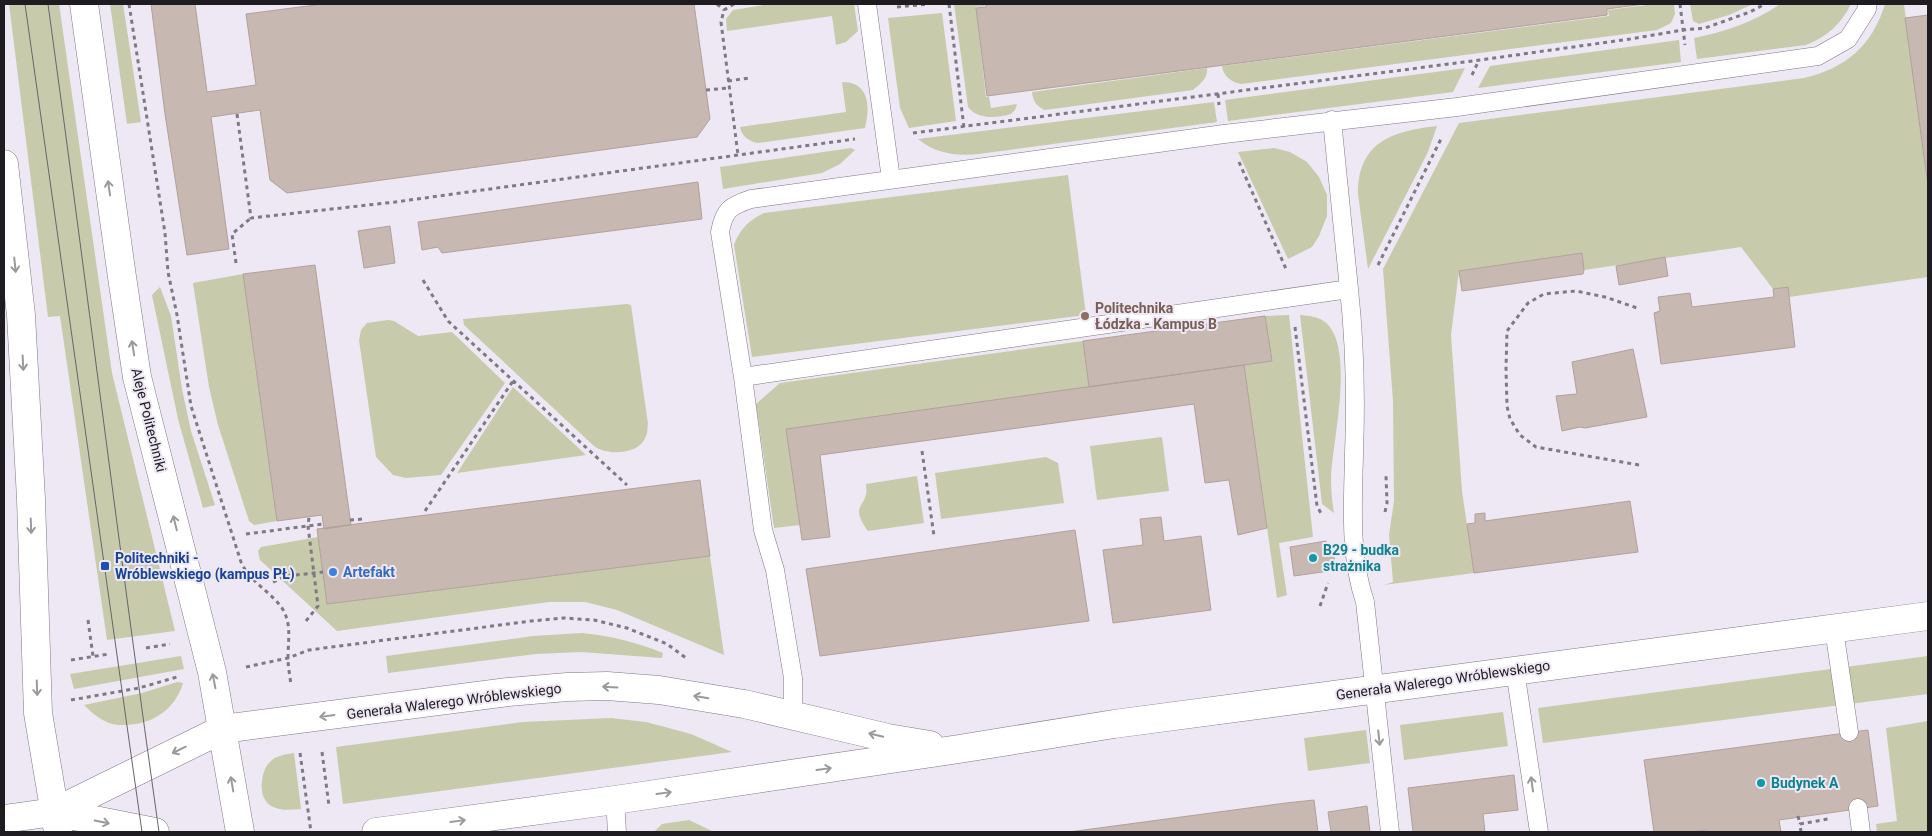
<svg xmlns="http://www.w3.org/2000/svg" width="1932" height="836" viewBox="0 0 1932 836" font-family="Roboto,sans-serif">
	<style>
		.green { fill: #c7cbab }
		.building { fill: #c7b8b1; stroke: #b0a19b }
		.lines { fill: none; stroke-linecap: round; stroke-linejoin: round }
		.lane-casing { stroke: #7e7884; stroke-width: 19 }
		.secondary-casing { stroke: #7e7884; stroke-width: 29 }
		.path { stroke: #7e7982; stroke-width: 3; stroke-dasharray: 4 4; stroke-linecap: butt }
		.lane { stroke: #fff; stroke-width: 18 }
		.secondary { stroke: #fff; stroke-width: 28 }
		.tram { stroke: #68646b; stroke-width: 1 }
		.oneway { stroke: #9a999b }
		.education-dot { fill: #8d6e63; stroke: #eee7f4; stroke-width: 2 }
		.culture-dot { fill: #0f9aa8; stroke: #eee7f4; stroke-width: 2 }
		.transit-dot { fill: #1a4fb4; stroke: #eee7f4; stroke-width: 2 }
		.shop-dot { fill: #3f7fe0; stroke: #eee7f4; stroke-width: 2 }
		.labels { text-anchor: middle; stroke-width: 4; stroke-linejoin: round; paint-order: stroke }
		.education-label { font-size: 14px; font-weight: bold; fill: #785e54; stroke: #eee7f4; text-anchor: start }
		.street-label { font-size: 14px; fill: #1f1c21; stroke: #eee7f4 }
		.culture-label { font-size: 14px; font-weight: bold; fill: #0d838f; stroke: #eee7f4; text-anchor: start }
		.transit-label { font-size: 14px; font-weight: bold; fill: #164399; stroke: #eee7f4; text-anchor: start }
		.shop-label { font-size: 14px; font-weight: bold; fill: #366cbe; stroke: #eee7f4; text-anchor: start }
	</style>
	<rect width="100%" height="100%" fill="#eee7f4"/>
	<path class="green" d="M9,4H59L112,373L175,631L107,640L60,316L48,317Z
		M110,4H123L141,122L127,124Z
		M770,4H854L858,31L846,42L836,45L832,16L727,31L726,19L733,10Z
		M954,4H985V6L976,7L986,97H989L991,108L1017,104L1015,110L1011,114C997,118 978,120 968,107Z
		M1654,4H1674L1675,14L1671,23L1657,30L1241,84C1231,82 1223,76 1222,66L1609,16L1608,10Z
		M1690,4H1753L1729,15L1699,24L1693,21Z
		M1780,4H1851C1841,24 1827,37 1806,45L1697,59L1694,38C1724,32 1755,22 1780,4Z
		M1885,4H1904L1928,185V277L1789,297L1788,287L1773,289L1741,247L1584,270L1581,253L1459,271L1451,335L1462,491L1474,573L1384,585L1393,582L1389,535L1394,501L1393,401L1383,269L1459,123L1804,78C1846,68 1872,46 1885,4Z
		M942,13L956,121L909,128L900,108L888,18Z
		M1679,40L1681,62L1478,88L1490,66Z
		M1207,68C1208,79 1200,84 1193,90L1045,110C1036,106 1033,101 1032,92Z
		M1465,68L1453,92L1228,121L1225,100Z
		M842,82C870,82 870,107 865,128L758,143C749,142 741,135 740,127L846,112Z
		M1214,102L1217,122L978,154C956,156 936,154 918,139Z
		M1437,126L1428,152L1368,269L1358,194C1358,142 1392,131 1437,126Z
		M851,148L855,150L840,164L822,173L723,189L720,167Z
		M1274,148L1290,152L1307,162L1319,177L1327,195V216L1319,236L1312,247L1288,259L1238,152Z
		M1068,175L1086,315L752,357L734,245C740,229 749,220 764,213Z
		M243,274L277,521L254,525L249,521L218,425L209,387L193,283Z
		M160,287L171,316L182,389L191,431L215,505L203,508L178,419L152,295Z
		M627,304L631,305L648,424C647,428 648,433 646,436C640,455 607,456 594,446L464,325L463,319Z
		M1289,315L1313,537L1279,543L1287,595L1277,598L1244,365L1271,361L1265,316Z
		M1300,315C1309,316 1317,316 1325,322C1356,347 1332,443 1331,478C1331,490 1332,501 1334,513L1322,504Z
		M388,320L394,321L418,336L452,332L505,383L441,475L406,478L393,475L376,457L359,340L361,330L367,323Z
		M1083,341L1089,387L786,429L800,525L774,528L756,404L780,383Z
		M513,387L586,455L457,473Z
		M1162,437L1169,491L1097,500L1090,446Z
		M1046,457L1058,463L1064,503L941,519L935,473Z
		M917,476L924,523L868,531C847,502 870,509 866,484Z
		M318,537L327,604L710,556L724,655L617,610L585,602H549L337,631L260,560L258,551L261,547Z
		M582,633C611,636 636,642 663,653L662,658L581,652L536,654L388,673L386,656L533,636Z
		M181,656L184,669L74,689L70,674Z
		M1928,656V694L1543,743L1538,708Z
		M177,682L183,683C176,706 159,720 136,724C128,725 117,726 109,723C99,719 91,712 84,705L142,693Z
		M1503,712L1508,746L1404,760L1400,725Z
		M611,718L646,722L691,734L732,752L343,804L336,747L523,722Z
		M1928,721V832H1877L1876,824L1897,821L1886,728Z
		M1366,730L1370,763L1308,771L1304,738Z
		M294,753L301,809C279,812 259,808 262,781C263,773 265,766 272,760C277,756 286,754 294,753Z
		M689,820L714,832H654L662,824Z"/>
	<path class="building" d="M151,4H195L207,92L256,85L246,14L323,4H694L710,119L697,137L287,193L270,180L260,110L211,117L229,249L187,255L165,114Z
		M986,4H1644L1607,9V15L987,96L976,8L986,7Z
		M1928,15V185L1905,18Z
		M698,182L702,219L442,253L438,247L422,250L418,222Z
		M390,226L395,263L364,268L358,231Z
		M1582,253L1584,270L1583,274L1462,291L1459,271Z
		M1665,257L1668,276L1619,285L1616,266Z
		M315,265L351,525L324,529L322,515L277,521L243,274Z
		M1788,287L1795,347L1661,364L1654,313L1660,311L1658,297L1690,293L1692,307L1774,297L1773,289Z
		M1265,316L1272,361L1089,387L1083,341Z
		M1633,349L1647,417L1585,428L1580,427L1562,431L1556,396L1577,394L1572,362Z
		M1244,365L1267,528L1238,535L1229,480L1205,483L1194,404L820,455L830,537L802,540L786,429Z
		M700,480L710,556L327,604L317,529Z
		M1630,501L1638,552L1474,573L1467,524L1475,523V514L1485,513V521Z
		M1161,517L1164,541L1201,536L1211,610L1113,623L1103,550L1143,545L1140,519Z
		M1075,530L1089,621L820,656L806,569Z
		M1326,541L1327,545H1332L1336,570L1294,576L1290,547Z
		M1868,730L1878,806L1779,820L1781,832H1709L1708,830L1689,832H1654L1644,760Z
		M1514,775L1518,810L1483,814L1485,832H1413L1408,788Z
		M1314,800L1318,832H1069L1286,803Z
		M1367,806L1370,832H1331L1328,812Z"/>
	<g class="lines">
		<g class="lane-casing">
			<path id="lane" d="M867,4L891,179
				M1349,289C1355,344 1356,399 1354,454C1353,503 1349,555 1365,602L1390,832
				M743,377L720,232C724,210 730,206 751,199L1224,134L1457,107L1818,56L1848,39L1867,9V4
				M1834,629L1849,732
				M1515,670L1539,832
				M793,715V678L775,570L763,530L743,377L1349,289L1332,120
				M615,800L617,832
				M1858,808L1861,832"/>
		</g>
		<g class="secondary-casing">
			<path id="secondary" d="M84,4L122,277L137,377L212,672L240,832
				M4,164L21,315L31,499L38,713L58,832
				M54,812L223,729L508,692L567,687L607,686L659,690L744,704L888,738L930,745
				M4,819L54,812L155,832
				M376,832L615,800L959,749L1114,724L1928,616"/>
		</g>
		<path class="path" d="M129,4L165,233L168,272L177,315L191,406L241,562C250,582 270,591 282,608C292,624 288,640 288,658C288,667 290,676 291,685
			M717,4L724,10
			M734,4L724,10L721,22L738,155
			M949,4L964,128
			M1680,4L1685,45
			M897,7L929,4
			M1472,75L1479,60
			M728,81L749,78
			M706,90L729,88
			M1218,94L1219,105
			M237,114L251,218L395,202L855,139
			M913,133L1480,60L1630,39L1683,30L1705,28L1750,12L1765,4
			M1239,162L1286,269
			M236,263L232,234L251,218
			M1378,265L1441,139
			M423,280L448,321L627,485
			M1295,327L1317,506L1322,515
			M922,451L934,536
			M1639,465L1536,447L1520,435L1510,419L1507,406L1506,369L1507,331L1528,303L1544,294L1576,291L1605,297L1640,309
			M425,511L513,381
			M1385,512L1387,503L1386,476
			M350,520L363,519
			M246,534L323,524
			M273,582L287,576L323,572
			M1320,606L1328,583
			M88,620L93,656
			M306,621L318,606L308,526L309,517
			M146,648L170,644
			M71,660L109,654
			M246,667L288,658L309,650L531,621L564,618L594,620L627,628L667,644L686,658
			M71,700L139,688L177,677
			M322,752L329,806
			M300,753L311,832
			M1798,816L1800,824
			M1801,832L1800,824L1828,819"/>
		<use href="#lane" class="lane"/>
		<use href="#secondary" class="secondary"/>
		<path class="tram" d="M25,4L142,832
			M48,4C86,280 120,556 159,832"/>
	</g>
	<defs><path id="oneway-shaft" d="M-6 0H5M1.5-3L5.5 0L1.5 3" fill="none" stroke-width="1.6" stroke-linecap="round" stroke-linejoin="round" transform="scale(1.25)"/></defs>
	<g class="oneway">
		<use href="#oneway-shaft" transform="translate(109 188) rotate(-98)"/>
		<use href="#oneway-shaft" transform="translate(15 265) rotate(84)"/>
		<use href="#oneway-shaft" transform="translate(133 348) rotate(-99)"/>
		<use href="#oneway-shaft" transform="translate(23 363) rotate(87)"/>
		<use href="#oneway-shaft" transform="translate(175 523) rotate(-104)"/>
		<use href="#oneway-shaft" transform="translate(31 526) rotate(88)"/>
		<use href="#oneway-shaft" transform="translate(214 681) rotate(-101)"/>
		<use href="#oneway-shaft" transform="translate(610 687) rotate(-177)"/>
		<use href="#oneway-shaft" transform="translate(37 688) rotate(88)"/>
		<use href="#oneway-shaft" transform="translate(701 697) rotate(-171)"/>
		<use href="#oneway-shaft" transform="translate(327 716) rotate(172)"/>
		<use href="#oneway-shaft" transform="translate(876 735) rotate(-166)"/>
		<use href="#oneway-shaft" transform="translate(1379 738) rotate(84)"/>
		<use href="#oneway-shaft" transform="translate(179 750) rotate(154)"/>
		<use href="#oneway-shaft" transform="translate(824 769) rotate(-8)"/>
		<use href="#oneway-shaft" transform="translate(232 784) rotate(-100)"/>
		<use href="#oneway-shaft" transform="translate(1532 784) rotate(-98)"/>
		<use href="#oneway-shaft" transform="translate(664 793) rotate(-8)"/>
		<use href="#oneway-shaft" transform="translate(458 821) rotate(-8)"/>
		<use href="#oneway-shaft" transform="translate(102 822) rotate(11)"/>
	</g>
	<circle class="education-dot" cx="1085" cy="316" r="5"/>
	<g class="culture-dot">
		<circle cx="1313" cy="558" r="5"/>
		<circle cx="1761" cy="783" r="5"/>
	</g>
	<rect class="transit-dot" x="100" y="561" width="10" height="10" rx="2.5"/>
	<circle class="shop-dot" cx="333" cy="572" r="5"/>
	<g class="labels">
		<g class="education-label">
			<text x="1095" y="313">Politechnika<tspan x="1095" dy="16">Łódzka - Kampus B</tspan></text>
		</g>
		<g class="street-label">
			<text transform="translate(149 420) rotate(76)" y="5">Aleje Politechniki</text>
			<text transform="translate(1443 680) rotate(-8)" y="5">Generała Walerego Wróblewskiego</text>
			<text transform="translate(454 701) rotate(-7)" y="5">Generała Walerego Wróblewskiego</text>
		</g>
		<g class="culture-label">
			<text x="1323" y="555">B29 - budka<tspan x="1323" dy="16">strażnika</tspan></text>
			<text x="1771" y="788">Budynek A</text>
		</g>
		<g class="transit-label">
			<text x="115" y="563">Politechniki -<tspan x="115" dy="16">Wróblewskiego (kampus PŁ)</tspan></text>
		</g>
		<g class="shop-label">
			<text x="343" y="577">Artefakt</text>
		</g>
	</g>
	<rect width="1932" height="836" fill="none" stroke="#1f1c21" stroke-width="10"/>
</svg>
